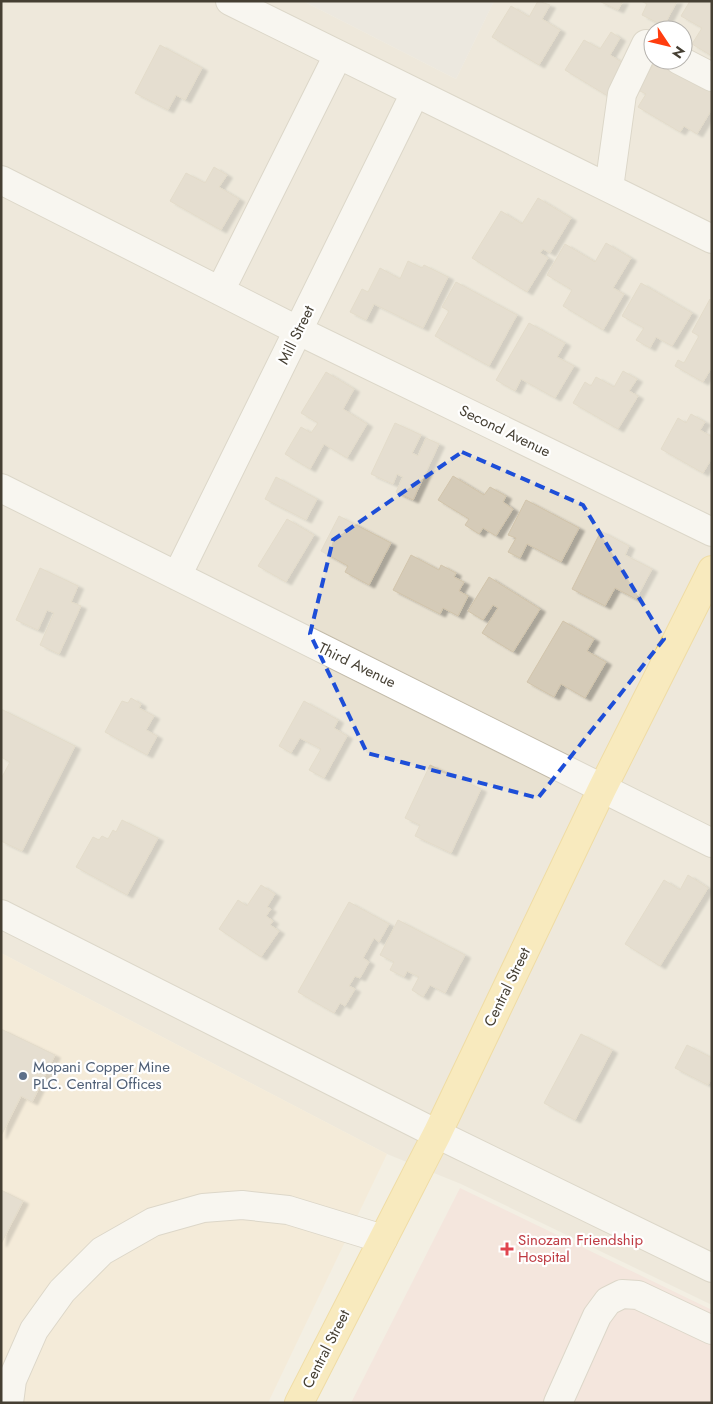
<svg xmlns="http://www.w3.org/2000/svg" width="713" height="1404" viewBox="0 0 713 1404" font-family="Jost,sans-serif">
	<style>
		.residential { fill: #e8e1d1; fill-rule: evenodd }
		.commercial { fill: #f7e7cc }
		.industrial { fill: #e5e0d9 }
		.medical { fill: #f5dbd5 }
		.building { fill: #d5cbb8; stroke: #d1c4ab; filter: url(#shadow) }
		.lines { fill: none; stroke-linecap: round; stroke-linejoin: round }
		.minor-casing { stroke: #c2baa8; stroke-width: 30 }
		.major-casing { stroke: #ecc658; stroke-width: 30 }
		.minor { stroke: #fff; stroke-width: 28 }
		.major { stroke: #ffe491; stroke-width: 28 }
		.marked { fill: none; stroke: #1d4ed8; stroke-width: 4; stroke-dasharray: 10 6; stroke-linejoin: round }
		.service-dot { fill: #5c6f8a; stroke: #fff; stroke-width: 2 }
		.health-dot { fill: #e0444e; stroke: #fff; stroke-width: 2 }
		.labels { text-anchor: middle; stroke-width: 4.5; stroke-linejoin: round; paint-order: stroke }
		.street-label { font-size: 15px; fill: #453f33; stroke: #fff }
		.service-label { font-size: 15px; fill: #4e5e75; stroke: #fff; text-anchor: start }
		.health-label { font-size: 15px; fill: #be3a42; stroke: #fff; text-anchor: start }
	</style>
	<defs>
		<filter id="shadow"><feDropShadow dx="5.5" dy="3" stdDeviation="1" flood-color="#0004"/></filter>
	</defs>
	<rect width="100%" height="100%" fill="#f3efe3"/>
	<path class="residential" d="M1,1H303L456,79L494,1H712V1305L461,1184L387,1154L1,953ZM653,30H683V60H653Z"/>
	<path class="commercial" d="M1,953L387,1154L268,1403H1Z"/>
	<path class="industrial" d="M303,1H494L456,79Z"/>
	<path class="medical" d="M460,1188L712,1310V1403H351Z"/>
	<path class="building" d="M538,1L550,5L542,19L560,30L539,65L492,37L511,6L529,17Z
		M599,1H623L618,10Z
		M641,1H677L664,26L642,15L647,4Z
		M690,1H712V56L692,44L702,28L681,16Z
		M611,32L620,38L610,55L635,70L616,101L565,70L584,40L600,49Z
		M160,45L202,68L185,100L176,95L168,110L135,93Z
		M656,60H662L712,90V109L697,134L684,126L680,132L638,107L646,94L638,90Z
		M214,167L227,175L219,187L239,199L221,230L170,201L186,173L205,183Z
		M538,198L571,218L550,253L543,249L540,253L548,258L527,292L472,258L501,211L522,224Z
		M606,243L631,258L613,288L624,294L603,330L563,306L572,290L547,275L565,244L595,262Z
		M408,261L422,268L424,265L448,277L423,328L374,304L366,320L350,312L362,289L368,292L380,268L400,279Z
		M456,282L517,315L489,366L435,336L449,311L442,307Z
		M641,283L692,313L672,346L656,337L650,348L636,340L644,328L622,316Z
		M710,299L712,367L703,382L675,366L678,360L684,363L699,336L692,332Z
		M529,323L565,343L557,357L574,366L555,398L521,379L515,391L496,380Z
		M623,371L637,379L629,391L638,396L618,429L573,403L585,382L591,386L596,377L614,387Z
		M326,372L354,389L343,409L367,424L347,458L324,444L310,469L285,454L301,427L311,433L318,423L301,413Z
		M691,414L705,422L700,430L712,437V458L703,473L661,449L678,418L686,423Z
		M395,423L421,435L412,453L418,456L426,438L439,444L413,500L396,492L403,477L397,474L393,484L371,474Z
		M453,476L484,495L490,487L506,496L503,502L513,509L496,536L483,528L479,534L465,525L469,519L438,500Z
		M276,477L317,499L306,520L265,499Z
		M526,500L579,528L561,562L527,544L520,558L508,552L516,538L508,535Z
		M339,516L391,543L369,585L345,572L348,566L321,551Z
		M287,519L314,535L286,582L258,566Z
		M601,531L629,546L625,555L652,569L636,599L615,588L605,606L572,589Z
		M411,555L439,570L441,565L456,573L454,577L464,582L459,591L468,596L458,616L443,608L440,614L393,590Z
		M40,568L78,586L71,602L81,606L59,654L40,645L54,613L47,610L38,630L16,620Z
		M489,577L540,609L513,652L482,633L498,608L493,605L483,620L468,611Z
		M563,621L594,639L587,651L606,662L585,698L561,684L554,697L527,682Z
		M131,698L141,704L139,708L154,716L146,730L157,736L147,755L105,732L122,701L128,703Z
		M304,701L338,720L334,728L347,736L324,778L309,770L321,749L300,738L291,753L279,746Z
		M1,709L75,746L22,851L1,841V779L10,762L1,757Z
		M430,765L481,789L451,853L415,836L420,825L405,818Z
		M122,820L158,838L127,895L76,867L93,837L99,840L102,836L108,839L113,830L116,832Z
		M688,875L708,888L660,966L625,944L664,880L680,890Z
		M261,885L275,894L267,907L271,909L266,916L273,921L270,925L279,931L261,957L219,929L238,900L247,906Z
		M349,902L389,924L379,942L374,938L363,958L369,962L360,978L355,976L349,986L355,989L345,1006L340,1003L334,1013L298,992Z
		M398,920L465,955L445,993L430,985L423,997L412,990L419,977L407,971L404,977L390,970L394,962L380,955Z
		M1,1029L55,1055L32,1102L21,1096L1,1136Z
		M581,1034L612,1050L575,1120L544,1103Z
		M687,1045L712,1058V1078L708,1085L675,1068Z
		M1,1190L23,1201L1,1244Z"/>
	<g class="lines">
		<g class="minor-casing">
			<path id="minor" d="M230,1L712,239
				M679,60L712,77
				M1,180L299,331L712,532
				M609,188L622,94L646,44L653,47
				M220,291L338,55
				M1,488L712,843
				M177,576L415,93
				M1,914L437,1134L712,1268
				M9,1403L12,1380L34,1330L62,1291L102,1251L153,1222L203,1208L242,1205L288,1210L383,1239
				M558,1403L597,1316L608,1301L622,1294L638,1295L712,1330"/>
		</g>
		<g class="major-casing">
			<path id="major" d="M299,1403L437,1134L602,789L712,570"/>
		</g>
		<use href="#minor" class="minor"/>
		<use href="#major" class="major"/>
	</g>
	<path d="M0 0H713V1404H0ZM462,452L583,505L664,639L538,798L367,753L310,634L333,540Z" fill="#f3efe3" fill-opacity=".55" fill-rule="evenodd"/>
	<path class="marked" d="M462,452L583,505L664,639L538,798L367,753L310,634L333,540Z"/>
	<circle class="service-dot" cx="23" cy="1076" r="5"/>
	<path class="health-dot" d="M504.5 1241.5h5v5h5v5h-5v5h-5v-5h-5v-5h5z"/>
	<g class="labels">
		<g class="street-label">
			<text transform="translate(296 335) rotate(-64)" y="5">Mill Street</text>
			<text transform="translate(505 431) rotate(26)" y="5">Second Avenue</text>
			<text transform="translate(357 665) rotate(26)" y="5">Third Avenue</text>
			<text transform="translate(507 987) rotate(-64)" y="5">Central Street</text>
			<text transform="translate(326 1349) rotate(-63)" y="5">Central Street</text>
		</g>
		<g class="service-label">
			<text x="33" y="1072">Mopani Copper Mine<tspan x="33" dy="17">PLC. Central Offices</tspan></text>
		</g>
		<g class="health-label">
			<text x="518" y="1245">Sinozam Friendship<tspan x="518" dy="17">Hospital</tspan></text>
		</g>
	</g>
	<rect width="713" height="1404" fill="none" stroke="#453f33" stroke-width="5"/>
	<g transform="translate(668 45) rotate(125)"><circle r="24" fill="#ffffff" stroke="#b5b2ad"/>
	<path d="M0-4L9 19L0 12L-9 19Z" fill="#ff3d0f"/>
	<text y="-8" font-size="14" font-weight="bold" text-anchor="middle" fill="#453f33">N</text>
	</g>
</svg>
